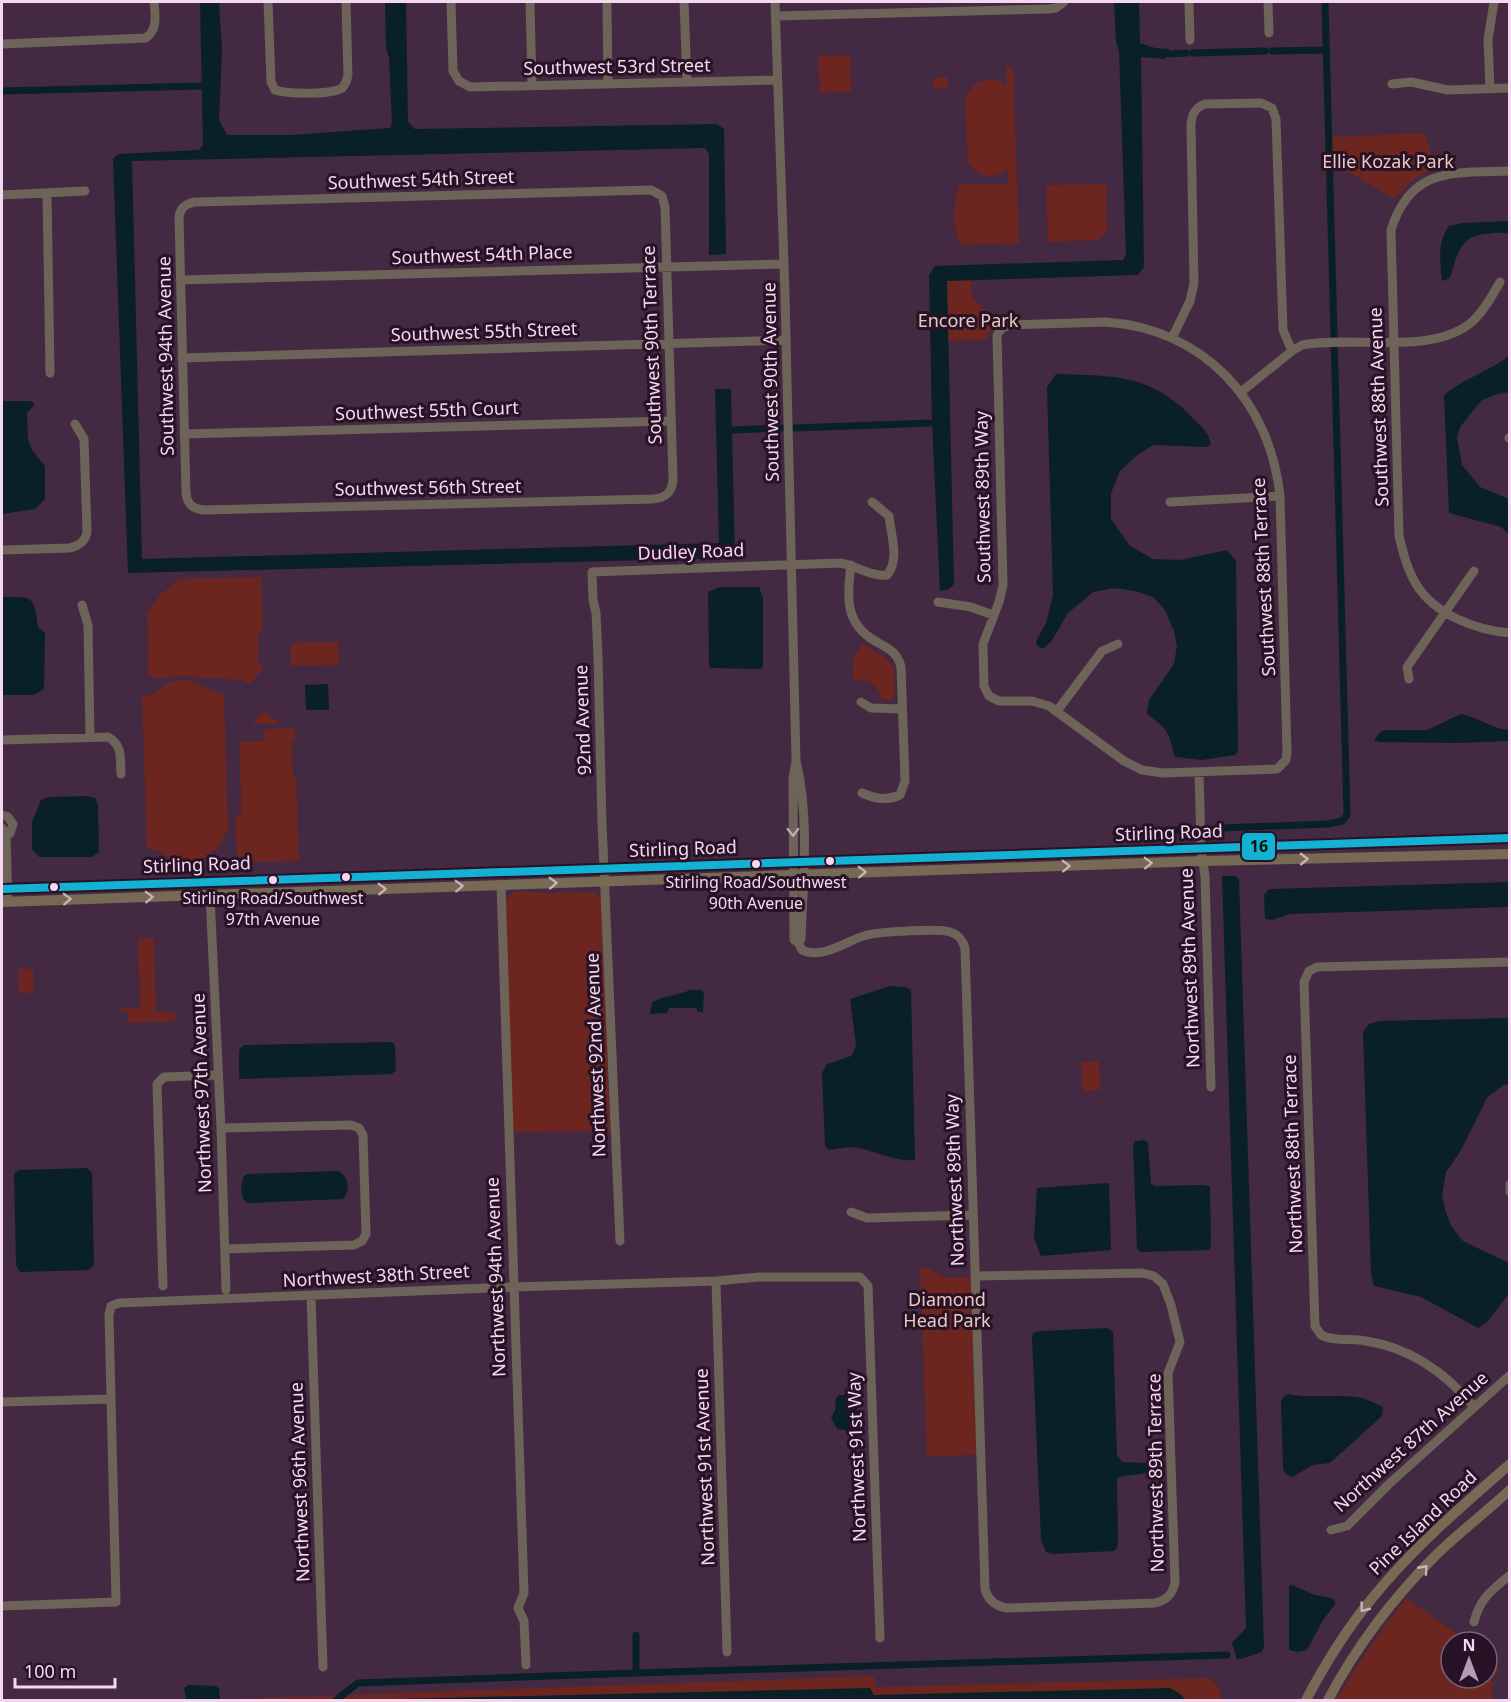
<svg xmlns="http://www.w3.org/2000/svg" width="1511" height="1702" viewBox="0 0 1511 1702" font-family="'Noto Sans',sans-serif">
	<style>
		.green { fill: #6d261f }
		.water { fill: #0a2027 }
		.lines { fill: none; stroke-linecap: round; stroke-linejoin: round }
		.canal { stroke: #0a2027; stroke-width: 7 }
		.minor { stroke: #6d6358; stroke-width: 9 }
		.major { stroke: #776a55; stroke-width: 10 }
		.bus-1-casing { stroke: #281225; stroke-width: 12 }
		.bus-1 { stroke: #13b2d5; stroke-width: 8 }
		.oneway { stroke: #bfa9b4 }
		.oneway2 { stroke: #cab1ba }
		.bus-dot { fill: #f6d7f1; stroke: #281225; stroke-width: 2 }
		.labels { text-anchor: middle; stroke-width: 6; stroke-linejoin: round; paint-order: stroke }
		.bus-label { font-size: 16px; fill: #f6d7f1; stroke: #281225 }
		.street-label { font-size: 18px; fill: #f6d7f1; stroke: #281225 }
		.park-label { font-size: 18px; fill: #ebc9c3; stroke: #281225 }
		.line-badge { stroke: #281225; stroke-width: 2 }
		.pale-badge-label { font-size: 16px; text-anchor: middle; font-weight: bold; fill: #111 }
	</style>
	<rect width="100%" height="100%" fill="#432941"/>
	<path class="green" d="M850,55L851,92L820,93L818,56Z
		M1006,67H1013L1019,243L961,245C952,233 953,198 960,184H1008V170C992,180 977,178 968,161L965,102L967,94L976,83L986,80H996L1006,85Z
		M947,77L948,88H934L933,78Z
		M1424,133L1436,168C1417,174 1407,184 1395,199L1330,162L1329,137Z
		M1106,184L1107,233L1097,240L1048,242L1046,185Z
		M971,280L972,297L995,322L988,333L987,340L948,341L947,281Z
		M261,577L263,630L258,634V662L263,669L249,684L241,680L181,676L155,678L148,674L147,613L160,595L179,579Z
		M338,642L339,665L291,666V643Z
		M863,643C893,665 895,655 895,696L889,701L881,698C877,684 868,678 853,680V658Z
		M182,680C201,681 209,694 224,693L228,833H226C217,855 195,868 172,859C161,854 160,848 147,849L142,696L152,695L168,683Z
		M264,711L279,724H252Z
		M294,728L295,739L292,742L293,775L296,777L299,861L243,862L237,856L235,818L241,813L240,742L264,741L263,729Z
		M515,891L547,893L594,892L602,899L610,1131L511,1132L505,899Z
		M138,938H154L156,1012L175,1013V1021L128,1023V1011H120V1008H140Z
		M18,969H33L34,993H19Z
		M1099,1061L1100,1090L1083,1091L1081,1062Z
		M920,1268H927L946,1278L971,1277L976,1455L927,1456Z
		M1406,1598L1469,1642H1451V1678H1487V1658L1500,1670L1492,1679V1700H1336C1357,1665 1380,1631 1406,1598Z
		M874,1676L876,1687L1209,1678L1219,1687L1220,1700H198Z"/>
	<path class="water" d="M200,2H219L222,50L219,120L227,135H292L390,128L392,123L389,57L386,48L385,2H406L408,122L415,129L717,124L724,129L726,254L709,255V154L705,148L132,161L142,559L719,543L715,389H731L735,558L128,573L113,159L118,154L199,150L203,145Z
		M1114,2H1139L1140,43L1155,48L1169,49L1171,54L1164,59L1141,57L1144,267L1138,275L947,281L954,584L949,589L940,591L932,423L929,275L935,266L1123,260L1126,254L1119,51L1116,41Z
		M1509,221V234C1501,232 1494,233 1486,234C1459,236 1457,256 1450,278L1442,281C1440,261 1437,242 1449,226L1463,223Z
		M1509,356V392L1498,394L1482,400L1460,427L1457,437L1462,465L1480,487L1509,499V534L1501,527L1449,513L1444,395C1463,379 1489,371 1509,356Z
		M1056,374C1111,376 1148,373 1190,415C1199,425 1209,431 1211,445L1206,447L1153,445L1136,456L1120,471L1111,493V519L1130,546L1153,559L1180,560L1227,550L1236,561L1238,749L1236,755L1202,760L1175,757C1168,731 1168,729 1147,714L1149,700L1174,664L1177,646L1174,631L1165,610L1153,597L1135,591L1114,588L1093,592L1068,613L1051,642L1042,649L1037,645L1036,641L1046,623L1053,595L1047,387Z
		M2,401H30L35,404L27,413L28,440L32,450L45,466V499L35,509L2,514Z
		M720,587H759L763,598V666L761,669L711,668L709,665L708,592Z
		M2,597C33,597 34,595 38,627L45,633L44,689L34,695H2Z
		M328,684L329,710H306L305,685Z
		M1461,714C1478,717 1492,729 1509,730V741L1456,743L1379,742L1374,740L1380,732L1385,730H1427Z
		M87,796L95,798L98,805L99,852L92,857H39L32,849V822L41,800L48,797Z
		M1222,876H1235L1239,879L1264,1647L1262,1652L1237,1660L1232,1643L1246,1628Z
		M1509,882V907L1290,914L1272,920L1265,919L1264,895L1269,889Z
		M890,986L905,987L911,990L915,1160C896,1162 877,1152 859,1148C850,1146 839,1149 829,1150L825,1146L822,1073L827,1064L851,1056L856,1046L850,999Z
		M690,990H701L704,992L703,1012H698L696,1008H669L667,1013L650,1014L652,1003C659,997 679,995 690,990Z
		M1509,1018V1084L1503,1085L1487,1098L1460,1152L1446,1172L1442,1195L1445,1209L1451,1226L1463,1241L1509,1263V1294L1487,1322L1478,1328L1421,1297L1374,1286L1371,1274L1363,1032L1369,1024L1379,1021Z
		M392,1042L395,1045L396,1070L392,1074L239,1079V1050L244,1045Z
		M1144,1140L1148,1142L1151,1184L1155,1186L1205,1185L1210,1187L1211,1245L1209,1250L1140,1252L1137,1248L1133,1147L1135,1141Z
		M87,1168L92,1173L94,1265L89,1270L20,1272L16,1265L14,1174L19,1170Z
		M337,1171C349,1175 351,1189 343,1199L248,1203L243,1199L241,1190L243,1177L247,1174Z
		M1109,1183L1111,1250L1041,1256L1034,1238L1037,1188Z
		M1107,1328L1113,1332L1117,1455L1122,1462L1148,1463L1152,1465L1151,1469C1142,1478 1128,1472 1117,1479L1118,1541L1117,1548L1114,1551L1053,1554L1046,1552L1041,1540L1032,1337L1033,1333L1041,1331Z
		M1289,1394C1311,1399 1334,1394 1356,1397C1365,1398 1375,1403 1383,1407L1382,1416L1330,1463L1313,1465L1292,1477L1286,1474L1283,1469L1281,1401L1284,1396Z
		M840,1395H855L859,1423L853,1431L837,1429L831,1418L835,1410L836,1398Z
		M1292,1585L1315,1595L1332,1598L1336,1603L1323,1620L1307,1650L1298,1652L1289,1650V1586Z
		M189,1685L215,1686L219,1688L220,1700H186L184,1688Z
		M870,1688L874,1695L1170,1688L1179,1693L1186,1700H353Z"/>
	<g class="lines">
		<path class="canal" d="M1272,51L1327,50
			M1193,53L1265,51
			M1171,54L1186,53
			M2,91L201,86
			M794,428L932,423
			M732,430L782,428
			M1222,828L1328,824L1342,821L1347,815L1325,2
			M1116,833L1181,830
			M636,1635V1673L1227,1655
			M336,1700L358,1683L636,1673"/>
		<path class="minor" d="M268,2L271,82L275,90C287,94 332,95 342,88C346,84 347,80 348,75L346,2
			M451,2L453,71L459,81L470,87L777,80
			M530,2L532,85
			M607,2L608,83
			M684,2L687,82
			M775,2L785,294L796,761C810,818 803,881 801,939L798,942
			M1189,2L1190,40
			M1268,2L1269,33
			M776,16L1048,9L1056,8L1064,2
			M2,44L146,38C158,29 155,15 154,2
			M1392,84L1411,82L1448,90L1510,88
			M1490,89L1488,40L1494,2
			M1510,171C1454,173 1411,166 1391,230L1399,536C1403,552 1407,569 1416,584C1435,615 1476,630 1510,633
			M651,190L662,196L665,207L673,480C672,493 665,498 653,499L204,510C192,509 187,504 186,493L179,217C180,208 185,204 195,202Z
			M47,193L50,373
			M2,195L85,191
			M180,280L784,264
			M1106,322C1204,329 1270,401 1280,496L1287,752L1286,760L1277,769L1163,773L1142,770L1124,761L1049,706L1032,701H999L989,696L984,686L983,644L999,602L1003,585L997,335L1002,328L1010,325Z
			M1172,338L1190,301L1194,283L1191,127C1191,116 1194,108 1205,104L1261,103L1272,108L1276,119L1283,330L1292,351
			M182,358L786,340
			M1241,392L1292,351L1302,345C1352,335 1435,357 1474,320C1485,309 1492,296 1500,282
			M184,434L671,421
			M1509,438H1510
			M1170,502L1280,496
			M2,550L69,548C79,546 85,542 87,532L84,439L75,424
			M851,565C847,595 844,623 875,641C887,648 897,651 901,667L905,781L900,795C886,801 876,799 862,793
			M938,602L971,607L993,615
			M82,605L88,625L90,737
			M1409,679L1407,667L1474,571
			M861,702L871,708L902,709
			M1057,711L1102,651L1118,644
			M2,740L108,737C123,745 120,759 121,774
			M796,761L793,778L794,940L798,942L802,950C823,960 847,940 867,935C879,932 940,928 950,932C958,934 963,941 965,948L985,1589C988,1600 995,1606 1007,1608L1155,1603C1167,1600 1173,1594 1175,1582L1168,1373L1180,1342L1171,1305L1163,1284L1154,1276L1142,1273L975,1276
			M1199,772L1201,848L1205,876L1211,1087
			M2,815L8,817L13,824L10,833L2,840
			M2,828L6,837L8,902
			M501,885L524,1593L518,1608L524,1621L526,1665
			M210,895L221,1128L226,1290
			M1309,971L1304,982L1315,1326L1321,1335
			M1309,971L1317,967L1510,962
			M221,1128L351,1125L359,1128L363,1135L366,1234L362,1241L354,1245L225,1249
			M1510,1184V1192
			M851,1212L867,1218L973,1215
			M620,1241L602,823L598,657L596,613L593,600L592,572L841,563C856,566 872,577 887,575C900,560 891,535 889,516L872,502
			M716,1281L727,1652
			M163,1286L157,1084L164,1077L218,1075
			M311,1296L323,1667
			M1321,1335C1334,1342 1352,1338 1366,1341C1411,1348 1446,1373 1474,1407
			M2,1402L111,1399
			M1331,1530L1347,1526L1389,1484L1510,1375
			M2,1606L116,1602L109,1315L111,1306L119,1303L513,1287L716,1281L759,1277H860L868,1286L880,1638
			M1474,1622C1480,1598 1492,1590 1510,1575"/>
		<path class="major" d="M2,889L1510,838
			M2,902L1203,861L1510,854
			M1306,1700C1325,1664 1347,1628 1374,1596C1414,1547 1462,1506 1510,1464
			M1328,1700C1356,1647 1394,1597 1437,1554C1460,1532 1486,1512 1510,1490"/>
		<g class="bus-1-casing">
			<path id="bus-1" d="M2,889L1510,838"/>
		</g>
		<use href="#bus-1" class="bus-1"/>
	</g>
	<defs><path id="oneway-chevron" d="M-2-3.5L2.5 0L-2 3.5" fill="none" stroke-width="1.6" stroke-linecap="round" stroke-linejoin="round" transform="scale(1.5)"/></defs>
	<use class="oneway" href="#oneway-chevron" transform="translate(793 832) rotate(90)"/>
	<g class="oneway2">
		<use href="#oneway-chevron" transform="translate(1304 859) rotate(-1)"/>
		<use href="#oneway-chevron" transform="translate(1148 863) rotate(-2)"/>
		<use href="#oneway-chevron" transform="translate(1066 866) rotate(-2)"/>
		<use href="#oneway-chevron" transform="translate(862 872) rotate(-2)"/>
		<use href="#oneway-chevron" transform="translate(553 883) rotate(-2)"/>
		<use href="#oneway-chevron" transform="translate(459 886) rotate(-2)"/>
		<use href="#oneway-chevron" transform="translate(382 889) rotate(-2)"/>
		<use href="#oneway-chevron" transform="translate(149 897) rotate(-2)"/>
		<use href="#oneway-chevron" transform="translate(67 899) rotate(-2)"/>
		<use href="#oneway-chevron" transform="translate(1424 1569) rotate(-48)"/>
		<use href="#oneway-chevron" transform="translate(1364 1608) rotate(127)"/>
	</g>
	<g class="bus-dot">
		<circle cx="830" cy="861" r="5"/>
		<circle cx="756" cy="864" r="5"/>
		<circle cx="346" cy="877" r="5"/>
		<circle cx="273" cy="880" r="5"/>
		<circle cx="54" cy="887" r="5"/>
	</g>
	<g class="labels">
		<g class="bus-label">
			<text x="756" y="888">Stirling Road/Southwest<tspan x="756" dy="21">90th Avenue</tspan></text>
			<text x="273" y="904">Stirling Road/Southwest<tspan x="273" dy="21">97th Avenue</tspan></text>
		</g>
		<g class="street-label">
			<text transform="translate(617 67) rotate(-1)" y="6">Southwest 53rd Street</text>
			<text transform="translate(421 180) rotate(-2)" y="6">Southwest 54th Street</text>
			<text transform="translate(482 255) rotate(-2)" y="6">Southwest 54th Place</text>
			<text transform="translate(484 332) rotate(-2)" y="6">Southwest 55th Street</text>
			<text transform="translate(652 345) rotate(-92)" y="6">Southwest 90th Terrace</text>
			<text transform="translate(166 356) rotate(-91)" y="6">Southwest 94th Avenue</text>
			<text transform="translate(771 382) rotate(-91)" y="6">Southwest 90th Avenue</text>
			<text transform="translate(1379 407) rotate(-92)" y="6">Southwest 88th Avenue</text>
			<text transform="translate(427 411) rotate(-2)" y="6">Southwest 55th Court</text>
			<text transform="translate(428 488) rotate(-1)" y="6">Southwest 56th Street</text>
			<text transform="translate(983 497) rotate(-91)" y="6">Southwest 89th Way</text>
			<text transform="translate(691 552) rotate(-2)" y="6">Dudley Road</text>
			<text transform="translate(1264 577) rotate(-93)" y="6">Southwest 88th Terrace</text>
			<text transform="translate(583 720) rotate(-92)" y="6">92nd Avenue</text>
			<text transform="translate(1169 833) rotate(-2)" y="6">Stirling Road</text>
			<text transform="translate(683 849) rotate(-2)" y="6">Stirling Road</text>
			<text transform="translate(197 865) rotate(-2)" y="6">Stirling Road</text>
			<text transform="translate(1190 968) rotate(-92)" y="6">Northwest 89th Avenue</text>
			<text transform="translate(596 1055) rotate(-92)" y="6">Northwest 92nd Avenue</text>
			<text transform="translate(202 1093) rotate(-92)" y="6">Northwest 97th Avenue</text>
			<text transform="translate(1293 1154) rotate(-92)" y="6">Northwest 88th Terrace</text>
			<text transform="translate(955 1180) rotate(-92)" y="6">Northwest 89th Way</text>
			<text transform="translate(376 1276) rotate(-3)" y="6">Northwest 38th Street</text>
			<text transform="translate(496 1277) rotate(-92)" y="6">Northwest 94th Avenue</text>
			<text transform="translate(1411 1442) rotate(-42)" y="6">Northwest 87th Avenue</text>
			<text transform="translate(857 1457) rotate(-92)" y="6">Northwest 91st Way</text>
			<text transform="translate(705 1467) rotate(-92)" y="6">Northwest 91st Avenue</text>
			<text transform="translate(1156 1473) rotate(-91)" y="6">Northwest 89th Terrace</text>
			<text transform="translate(300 1482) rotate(-92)" y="6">Northwest 96th Avenue</text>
			<text transform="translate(1423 1523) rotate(-44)" y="6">Pine Island Road</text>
		</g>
		<g class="park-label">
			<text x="1388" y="168">Ellie Kozak Park</text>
			<text x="968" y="327">Encore Park</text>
			<text x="947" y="1306">Diamond<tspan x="947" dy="21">Head Park</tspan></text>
		</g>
	</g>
	<rect class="line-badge" x="1241" y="832" width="35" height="29" rx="6" fill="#13b2d5"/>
	<g class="pale-badge-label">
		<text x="1259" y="852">16</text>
	</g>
	<rect width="1511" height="1702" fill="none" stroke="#f6d7f1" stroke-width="6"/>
	<g transform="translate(1469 1660)"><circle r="28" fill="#281225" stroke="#7a6177" stroke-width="1.5"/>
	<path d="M0-4.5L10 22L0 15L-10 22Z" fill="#b79ab3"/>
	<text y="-9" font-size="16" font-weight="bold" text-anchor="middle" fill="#f6d7f1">N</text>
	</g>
	<path d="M15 1678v9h100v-9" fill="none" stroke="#f6d7f1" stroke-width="3"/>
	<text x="24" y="1678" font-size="18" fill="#f6d7f1" stroke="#281225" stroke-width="4.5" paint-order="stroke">100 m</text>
</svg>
